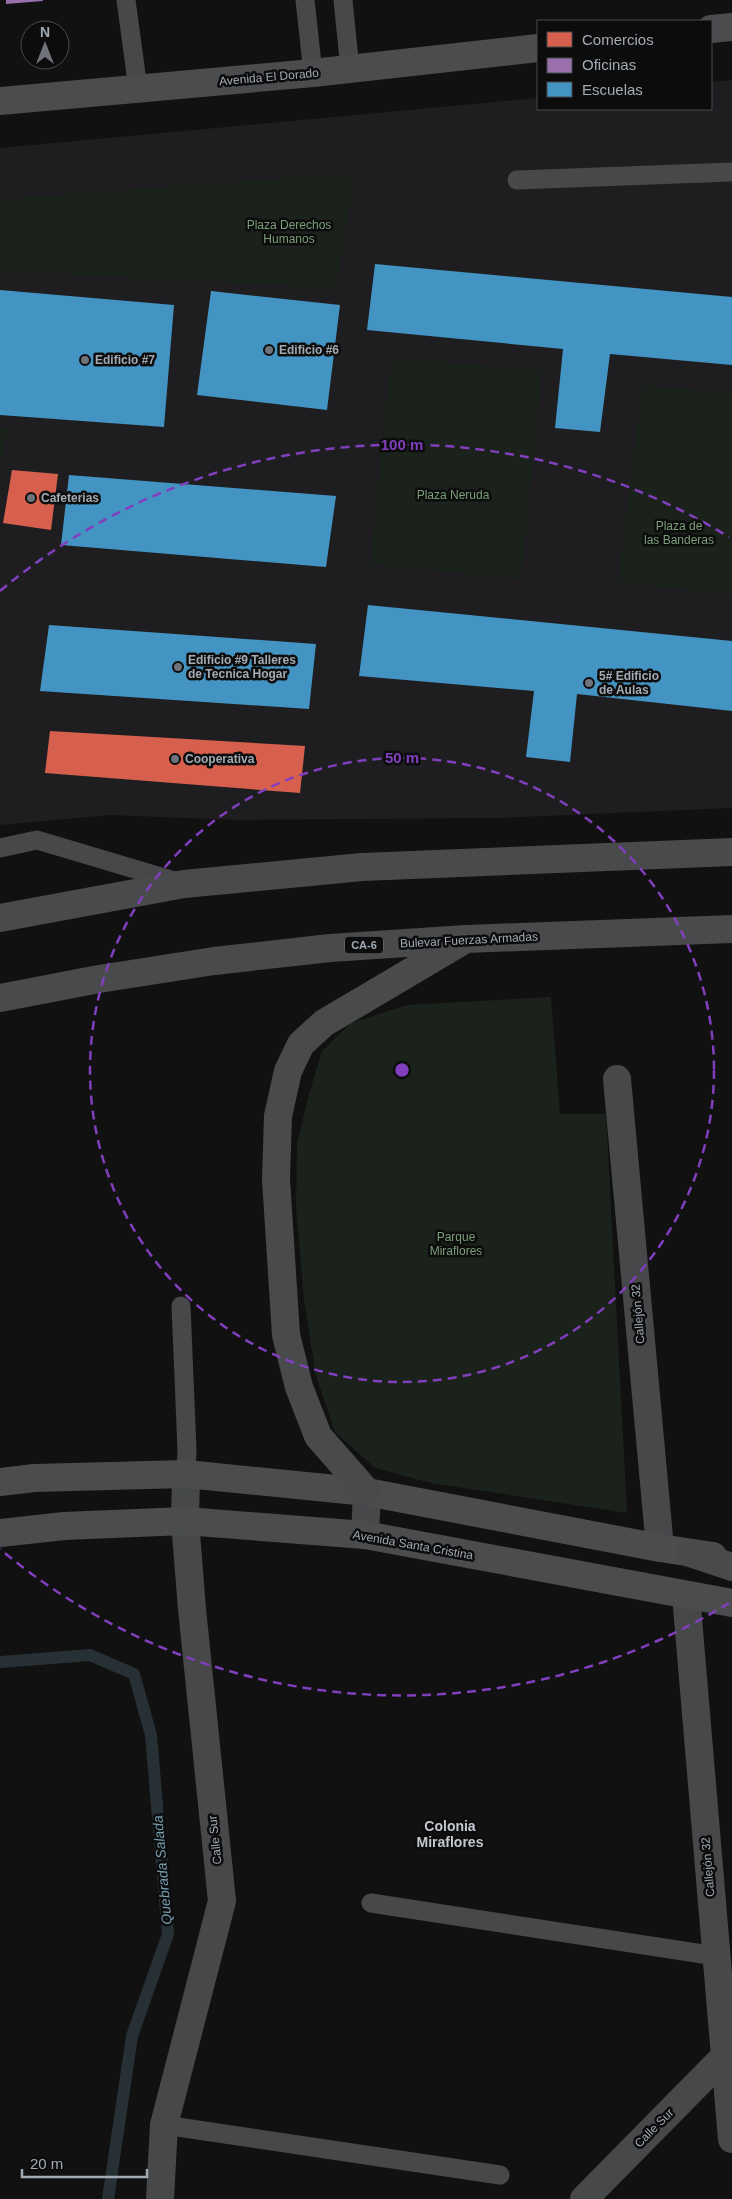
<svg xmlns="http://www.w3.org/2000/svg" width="732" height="2199" viewBox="0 0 732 2199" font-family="Arial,sans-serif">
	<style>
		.built { fill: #1e1e20 }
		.green { fill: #1b221c }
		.shops { fill: #d6604d }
		.offices { fill: #9970ab }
		.schools { fill: #4393c3 }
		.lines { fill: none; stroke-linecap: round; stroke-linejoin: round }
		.stream { stroke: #273135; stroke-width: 12 }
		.lane { stroke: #46484a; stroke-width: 19 }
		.street { stroke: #46484a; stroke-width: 28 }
		.secondary { stroke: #4a4c4e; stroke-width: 28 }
		.primary { stroke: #484a4c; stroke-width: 28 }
		.highway { stroke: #484a4c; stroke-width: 28 }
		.ring { fill: none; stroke: #813fbd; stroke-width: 2.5; stroke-dasharray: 9 6 }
		.poi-dot { fill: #6f747b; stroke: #0c0c0d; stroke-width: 2 }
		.labels { text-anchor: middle; stroke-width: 5; stroke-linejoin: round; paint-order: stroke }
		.shield { fill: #0c0c0d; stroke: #757b81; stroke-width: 1 }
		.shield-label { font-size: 11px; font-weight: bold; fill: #a2aab3 }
		.street-label { font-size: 12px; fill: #a2aab3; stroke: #0c0c0d }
		.park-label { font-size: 12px; fill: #7b9f78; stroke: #0c0c0d }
		.poi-label { font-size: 12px; font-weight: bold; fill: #a2aab3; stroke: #0c0c0d; text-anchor: start }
		.neighbourhood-label { font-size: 14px; font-weight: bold; fill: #c3c8cf; stroke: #0c0c0d }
		.water-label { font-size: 14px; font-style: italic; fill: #779eb0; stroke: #0c0c0d }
		.centre { fill: #813fbd; stroke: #0c0c0d; stroke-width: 2.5 }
		.ring-label { font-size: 15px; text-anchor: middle; font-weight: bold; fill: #813fbd; stroke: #0c0c0d; stroke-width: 5; stroke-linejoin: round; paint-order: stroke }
	</style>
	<rect width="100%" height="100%" fill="#111112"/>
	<path class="built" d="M732,80V808L497,818L237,820L110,815L0,825V148L538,98V109H711V82Z"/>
	<path class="green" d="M355,173L336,288L0,271V199Z
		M391,358L542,370L521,579L370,564Z
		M642,385L732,393V595L618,582Z
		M0,428H8L0,471Z
		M551,997L560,1114H606L627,1513L431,1483L375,1468L335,1432L316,1376L304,1300L296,1208L297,1143L309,1094L322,1051L351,1023L407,1005Z"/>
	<path class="shops" d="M12,470L58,474L51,530L3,523Z
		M50,731L305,746L300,793L45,773Z"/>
	<path class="offices" d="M6,0H43V1L6,4Z"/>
	<path class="schools" d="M375,264L732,297V365L610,354L600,432L555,428L563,349L367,330Z
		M0,290L174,305L164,427L0,415Z
		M211,291L340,305L327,410L197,395Z
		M69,475L336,496L326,567L61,545Z
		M368,605L732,641V711L577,694L570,762L526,757L534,691L359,676Z
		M49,625L316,644L309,709L40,691Z"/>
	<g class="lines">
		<path class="stream" d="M0,1662L90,1655L134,1674L151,1735L168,1934L132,2036L108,2199"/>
		<path class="lane" d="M126,0L138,89
			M305,0L313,73
			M343,0L350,69
			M517,180L732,172
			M0,848L37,840L178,882
			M181,1306L187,1450L186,1474
			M371,1903L716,1956
			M164,2125L500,2175"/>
		<path class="street" d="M617,1079L660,1548
			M365,1535L367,1492
			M686,1595L732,2139
			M160,2199L164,2125L222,1901L192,1609L185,1521L186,1474
			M584,2199L724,2057"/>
		<path class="secondary" d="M711,29L732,27
			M0,101L313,73L538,48
			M0,1482L34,1478L186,1474L367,1492L660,1548L713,1556
			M0,1533L64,1526L185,1521L365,1535L732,1603"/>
		<path class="primary" d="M690,1553L732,1567"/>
		<path class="highway" d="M0,918L184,884L362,867L732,852
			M0,998L99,979L214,961L330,948L466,939L732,929
			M367,1492L318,1436L299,1387L286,1335L276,1179L278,1116L288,1071L301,1044L324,1023L461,942"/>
	</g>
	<g class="ring">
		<circle cx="402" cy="1070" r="312"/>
		<path d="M729 1603A625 625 0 0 1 0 1549M0 591A625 625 0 0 1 729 537"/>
	</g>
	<g class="poi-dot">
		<circle cx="269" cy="350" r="5"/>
		<circle cx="85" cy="360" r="5"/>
		<circle cx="31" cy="498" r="5"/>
		<circle cx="178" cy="667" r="5"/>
		<circle cx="589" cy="683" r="5"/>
		<circle cx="175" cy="759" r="5"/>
	</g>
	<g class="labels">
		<rect class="shield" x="345" y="936.5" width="38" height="17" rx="4"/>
		<g class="shield-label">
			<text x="364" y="949">CA-6</text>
		</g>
		<g class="street-label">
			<text transform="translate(269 77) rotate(-5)" y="4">Avenida El Dorado</text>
			<text transform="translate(469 940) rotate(-3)" y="4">Bulevar Fuerzas Armadas</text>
			<text transform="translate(638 1314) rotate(-95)" y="4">Callejón 32</text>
			<text transform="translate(413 1545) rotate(10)" y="4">Avenida Santa Cristina</text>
			<text transform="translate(215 1840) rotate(-96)" y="4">Calle Sur</text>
			<text transform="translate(708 1867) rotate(-95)" y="4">Callejón 32</text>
			<text transform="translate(654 2128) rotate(-45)" y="4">Calle Sur</text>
		</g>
		<g class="park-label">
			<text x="289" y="229">Plaza Derechos<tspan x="289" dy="14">Humanos</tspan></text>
			<text x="453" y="499">Plaza Neruda</text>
			<text x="679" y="530">Plaza de<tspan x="679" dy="14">las Banderas</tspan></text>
			<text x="456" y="1241">Parque<tspan x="456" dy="14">Miraflores</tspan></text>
		</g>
		<g class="poi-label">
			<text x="279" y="354">Edificio #6</text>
			<text x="95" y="364">Edificio #7</text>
			<text x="41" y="502">Cafeterias</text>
			<text x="188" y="664">Edificio #9 Talleres<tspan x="188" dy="14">de Tecnica Hogar</tspan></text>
			<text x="599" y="680">5# Edificio<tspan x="599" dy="14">de Aulas</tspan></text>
			<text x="185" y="763">Cooperativa</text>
		</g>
		<g class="neighbourhood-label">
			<text x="450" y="1831">Colonia<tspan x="450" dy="16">Miraflores</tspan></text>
		</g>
		<g class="water-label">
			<text transform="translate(162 1870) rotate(-95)" y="5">Quebrada Salada</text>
		</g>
	</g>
	<circle cx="402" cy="1070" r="8" class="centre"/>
	<g class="ring-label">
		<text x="402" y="450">100 m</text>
		<text x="402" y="763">50 m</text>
	</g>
	<rect x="537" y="20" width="175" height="90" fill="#0c0c0d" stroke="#484b4f"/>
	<rect x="547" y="32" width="25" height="15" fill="#d6604d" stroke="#484b4f"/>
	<text x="582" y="45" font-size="15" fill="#a2aab3">Comercios</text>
	<rect x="547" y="58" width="25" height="15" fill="#9970ab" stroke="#484b4f"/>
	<text x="582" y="70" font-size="15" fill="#a2aab3">Oficinas</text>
	<rect x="547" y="82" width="25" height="15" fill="#4393c3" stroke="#484b4f"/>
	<text x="582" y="95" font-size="15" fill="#a2aab3">Escuelas</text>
	<g transform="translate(45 45)"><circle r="24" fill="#0c0c0d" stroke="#484b4f"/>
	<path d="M0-4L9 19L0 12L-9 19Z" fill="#6f747b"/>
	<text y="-8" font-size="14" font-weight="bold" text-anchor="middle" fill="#a2aab3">N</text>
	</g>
	<path d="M22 2169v8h125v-8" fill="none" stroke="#a2aab3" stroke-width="2.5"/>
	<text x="30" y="2169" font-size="15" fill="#a2aab3" stroke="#0c0c0d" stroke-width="4" paint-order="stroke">20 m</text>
</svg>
